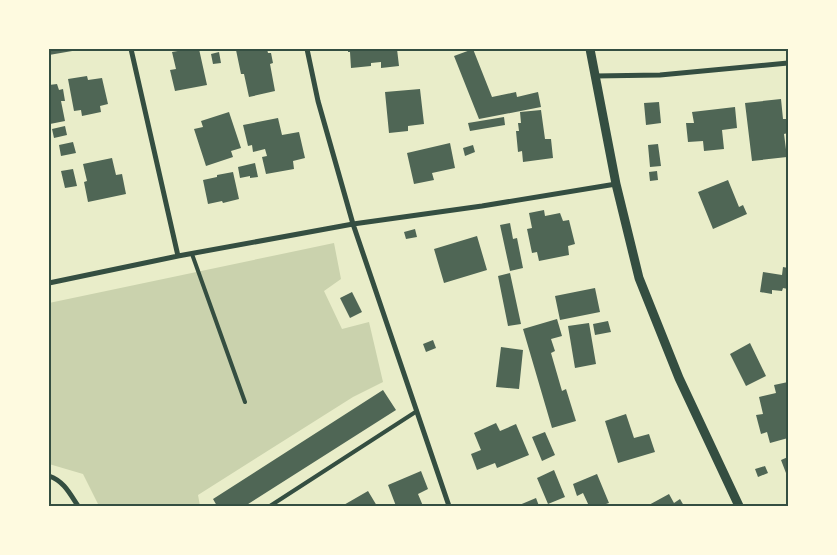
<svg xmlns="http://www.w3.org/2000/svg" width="837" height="555" viewBox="0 0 837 555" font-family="'Space Grotesk',sans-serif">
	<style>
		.green { fill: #cad2ad }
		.building { fill: #4f6655 }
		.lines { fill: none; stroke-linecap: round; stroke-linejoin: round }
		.service { stroke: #344e41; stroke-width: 4 }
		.minor { stroke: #344e41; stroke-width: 5 }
		.tertiary { stroke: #344e41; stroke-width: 9 }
		.neatline { fill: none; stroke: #344e41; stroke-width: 2 }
	</style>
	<rect width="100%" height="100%" fill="#e9edc9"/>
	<path class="green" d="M334,243L341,279L324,291L342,329L369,322L383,382L353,397L198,495L200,506H99L83,474L49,464V303Z"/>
	<path class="building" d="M49,49H78V50L49,55Z
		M189,49H199L207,85L175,91L170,70L176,69L172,52Z
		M240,49H267L268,53H271L273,63L270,64L275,91L249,97L244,74H241L236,50Z
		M348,49H397L399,66L381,68V62L371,63V66L351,68L350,52H348Z
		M473,49L492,97L516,92L517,97L538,92L541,107L479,119L454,56Z
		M219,52L221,63L213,64L211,54Z
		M87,76L88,80L102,78L108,104L100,106L101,112L82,116L81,110L74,111L68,79Z
		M57,84L59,90L63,89L65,101H61L65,121L50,124L49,120V85Z
		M420,89L424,124L408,126V131L389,133L385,92Z
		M781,99L783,119H787L788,130V133L784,134L787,157L752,161L745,103Z
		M659,102L661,123L646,125L644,103Z
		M735,107L737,128L722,130L724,149L704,151L703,141L688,142L686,123H694L692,112Z
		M541,110L545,139H551L553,158L523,162L522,151L518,152L516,131H519L518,123H521L520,112Z
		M229,112L241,148L231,151L233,157L206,166L194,129L203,127L201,121Z
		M504,117L505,125L470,131L468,123Z
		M278,118L282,135L299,132L305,158L293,161L294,169L266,174L262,157L267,156L265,149L253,152L252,145L248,146L243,125Z
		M65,126L67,135L54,138L52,129Z
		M73,142L76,153L61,156L59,145Z
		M450,143L455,168L432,173L434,180L414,184L407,153Z
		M658,144L661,166L650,167L648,145Z
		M473,145L475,152L465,156L463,148Z
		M112,158L116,175L122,174L126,194L88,202L84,182L87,181L83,164Z
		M255,163L258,177L250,178V176L240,178L238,167Z
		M73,169L77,186L65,188L61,171Z
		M657,171L658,180L650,181L649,172Z
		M233,172L239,199L223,203L222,201L208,204L203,180L217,177V175Z
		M728,180L739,207L743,205L747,214L713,229L698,192Z
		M544,210L545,216L560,213L563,221L569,220L575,244L568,246L569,255L539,261L537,252L532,253L527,229L532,228L529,213Z
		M510,223L513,239L517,238L523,268L510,271L500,225Z
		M415,229L417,237L406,239L404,232Z
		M477,236L487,270L444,283L434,249Z
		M783,267L788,268V289L783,288L782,291L772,290V294L760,292L763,272L782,275Z
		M510,273L521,324L508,326L498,276Z
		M595,288L600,312L560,320L555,296Z
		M352,292L362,312L350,318L340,298Z
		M557,319L562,336L551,339L555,351L551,353L562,391L566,389L576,421L552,428L523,329Z
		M608,321L611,332L595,335L593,324Z
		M589,323L596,364L575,368L568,326Z
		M433,340L436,348L426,352L423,344Z
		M750,343L766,376L746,386L730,354Z
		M501,347L523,350L519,389L496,387Z
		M788,382V438L770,443L767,432L761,434L756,415L763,414L759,397L776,393L774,385Z
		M383,390L396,410L245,506H217L213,499Z
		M626,414L634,438L649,434L655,452L618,463L605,421Z
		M496,423L500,431L516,424L529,455L497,468L495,463L477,470L471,454L481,450L474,433Z
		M545,432L555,455L542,461L532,437Z
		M788,457V473H786L781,460Z
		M765,466L768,473L758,477L755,469Z
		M554,470L565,497L548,504L537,478Z
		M421,471L428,489L418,494L423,506H396L388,485Z
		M597,474L609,503L600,506H589L583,493L577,496L573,484Z
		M368,491L377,506H342Z
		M669,494L674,503L680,499L684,506H647Z
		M536,498L539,506H517Z"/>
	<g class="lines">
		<path class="service" d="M192,254L245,402
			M270,506L417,411"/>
		<path class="minor" d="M131,49L178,256
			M307,49L318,101L353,224L449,506
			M595,76L660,75L788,63
			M49,283L178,256L353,224L482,206L616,184
			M49,476C64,481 70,494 78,506"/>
		<path class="tertiary" d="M590,49L616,184L639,278L679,378L739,506"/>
	</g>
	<rect width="837" height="555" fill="none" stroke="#fefae0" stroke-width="100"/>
	<rect x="50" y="50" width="737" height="455" class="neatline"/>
</svg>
